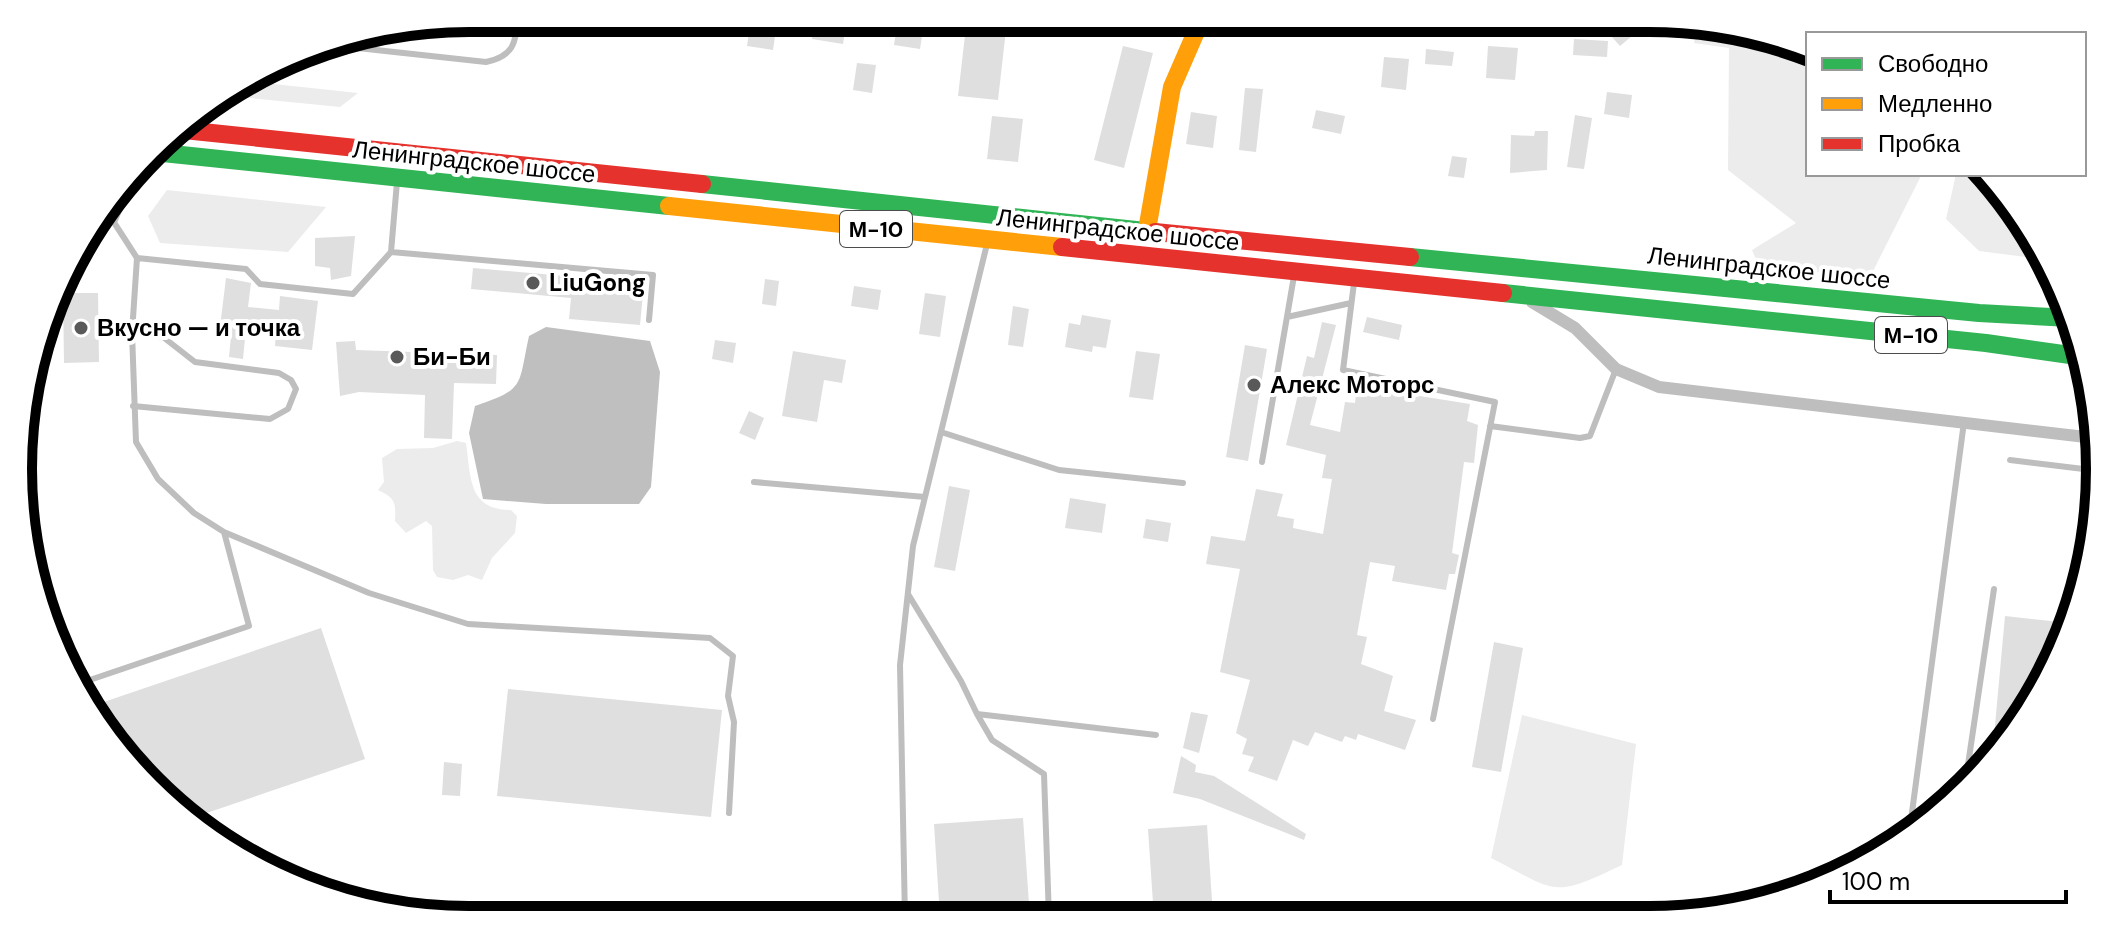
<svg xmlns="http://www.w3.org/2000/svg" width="2118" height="938" viewBox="0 0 2118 938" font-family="'DM Sans',sans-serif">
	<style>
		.green { fill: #ececec }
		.water { fill: #bfbfbf }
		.building { fill: #dfdfdf }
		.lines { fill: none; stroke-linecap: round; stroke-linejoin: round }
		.lane { stroke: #bebebe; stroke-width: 6 }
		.street { stroke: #bebebe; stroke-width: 12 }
		.fast { stroke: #30b455; stroke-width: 18 }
		.slow { stroke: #ff9f0a; stroke-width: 18 }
		.jam { stroke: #e5322d; stroke-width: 18 }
		.poi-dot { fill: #595959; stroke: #fff; stroke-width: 3 }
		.labels { text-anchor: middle; stroke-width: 8; stroke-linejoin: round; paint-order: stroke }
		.shield { fill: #fff; stroke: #4c4c4c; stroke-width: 2 }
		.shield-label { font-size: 22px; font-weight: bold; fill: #000 }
		.street-label { font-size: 24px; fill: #000; stroke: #fff }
		.poi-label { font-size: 24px; font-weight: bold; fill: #000; stroke: #fff; text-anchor: start }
		.rim { fill: none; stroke: #000; stroke-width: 10 }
	</style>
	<rect width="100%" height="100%" fill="#fff"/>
	<path class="green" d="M1697,27L1808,50V174H1922L1871,275L1760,269L1752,250L1796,223L1728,170L1729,48L1694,43Z
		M255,82L358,93L340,107L230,96Z
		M1956,174H1984L2041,259L1979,251L1946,219Z
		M167,190L326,207L288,252L160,243L148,216Z
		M457,441L466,443C471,477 468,510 511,510L517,516L515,533L492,558L482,580L468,575L453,580L437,577L433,570L432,526L426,521L406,533L395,521C396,502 395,498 378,490L384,482L382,458L397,449L433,448Z
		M1522,715L1636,744L1622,865C1551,899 1558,892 1491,858Z"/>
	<path class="water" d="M546,327L650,341L660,372L651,487L639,504H546L483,499L469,433L475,406C526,389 518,386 529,336Z"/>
	<path class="building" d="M815,18L847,19L843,44L812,39Z
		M967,18L1007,21L998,100L958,96Z
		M1595,18H1616L1632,36L1620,46Z
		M750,25L776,29L773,50L747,46Z
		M897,25L923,29L920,49L894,45Z
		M1574,39L1608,41L1607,57L1573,55Z
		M1123,46L1153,53L1124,168L1094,160Z
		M1488,46L1518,48L1515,80L1486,78Z
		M1426,49L1454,52L1452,66L1425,64Z
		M1384,57L1409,59L1406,90L1381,87Z
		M857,63L876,65L872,93L853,90Z
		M1245,88L1263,89L1256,152L1239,150Z
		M1607,92L1632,95L1629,118L1604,114Z
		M1316,110L1345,116L1341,134L1312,128Z
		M1191,112L1217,116L1213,148L1186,144Z
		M1575,115L1592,118L1584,169L1567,167Z
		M992,116L1023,119L1018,162L987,159Z
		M1535,131H1548L1547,170L1510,173L1511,135L1534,136Z
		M1452,156L1467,158L1464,178L1448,176Z
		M355,236L351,276L331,280L330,268L315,266V238Z
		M473,268L644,283L640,325L569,319L571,298L471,289Z
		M226,278L251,283L248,307L279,310L280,296L318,301L312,350L275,346L276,332L246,328L243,359L229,357L231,336L219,335Z
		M765,279L779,281L776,306L762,304Z
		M854,286L881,290L878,310L851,306Z
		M63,293H98L99,362L64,363Z
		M925,293L946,296L940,337L919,334Z
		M1013,306L1029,309L1023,347L1008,345Z
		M1082,315L1111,320L1106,348L1093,346L1092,352L1065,347L1069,323L1080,325Z
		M1367,317L1402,325L1399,340L1363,332Z
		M1322,322L1336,325L1310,425L1340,432L1345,402L1355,403L1357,386L1470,404L1467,421L1478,425L1474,463L1464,462L1452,553L1459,555L1455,574H1449L1446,590L1392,581L1395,566L1370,562L1357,635L1367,637L1361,664L1393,676L1384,711L1416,720L1405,750L1358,734L1356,740L1345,736L1342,742L1315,732L1308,746L1293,740L1277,781L1248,771L1254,757L1242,754L1247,739L1236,733L1250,680L1220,672L1240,569L1206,564L1211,536L1245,541L1256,489L1283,494L1277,516L1294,519L1293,528L1323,534L1332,479L1322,478L1326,455L1286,445L1307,356L1314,358Z
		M715,340L736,343L733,363L712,359Z
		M355,341L356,350L497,355L496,384L454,383L452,439L424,438L425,395L359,392L340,396L336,342Z
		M1245,345L1267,349L1248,461L1226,457Z
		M793,351L846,360L842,383L824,380L817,422L782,416Z
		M1136,351L1160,354L1153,400L1129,397Z
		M749,411L764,418L755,440L739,433Z
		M949,486L970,490L955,571L934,567Z
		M1070,498L1106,504L1102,533L1065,528Z
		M1146,519L1171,523L1168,542L1143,538Z
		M2005,616L2069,623L2066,641L2007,743L1992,758Z
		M321,628L365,759L189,819L172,808L89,707Z
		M1494,642L1523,648L1501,772L1472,767Z
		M508,689L722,710L711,817L497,796Z
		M1191,712L1208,715L1199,753L1183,748Z
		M1181,756L1196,765L1195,772L1214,776L1306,834L1304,840L1200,799L1173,793Z
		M444,762L462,764L460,796L442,795Z
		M1023,818L1030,918H940L934,824Z
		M1207,825L1213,916L1154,918L1148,829Z"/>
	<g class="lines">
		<path class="lane" d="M321,44L486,62C513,56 516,44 518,18
			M106,210L137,258L132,333L136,442L158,479L194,513L224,532L369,593L468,624L710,638L733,656L728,696L734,722L729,813
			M115,220L134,176L158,160
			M391,252L653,275L649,320
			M137,258L246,269L260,284L353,294L391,252L397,182
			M1354,283L1343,370L1495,402L1433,719
			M1287,317L1351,303
			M132,333L163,337L195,362L279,373L291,380L296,389L288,409L270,419L133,406
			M1490,426L1580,438L1590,436L1616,369
			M941,432L1059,470L1183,483
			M2010,460L2100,471
			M1262,462L1294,276
			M754,482L925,497
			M908,594L961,681L977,714L1156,735
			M75,685L249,626L224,532
			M977,714L992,740L1044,774L1049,918
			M1965,785L1994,589
			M1909,835L1964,422
			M905,919L900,665L913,546L987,244"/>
		<path class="street" d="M1532,302L1575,328L1616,369L1659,387L2094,438"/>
		<path class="fast" d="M153,152L669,206
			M702,184L1155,232
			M1410,257L1979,313L2070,318
			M1503,293L1986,343L2077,356"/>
		<path class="slow" d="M669,206L1062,247
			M1147,230L1172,87L1202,18"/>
		<path class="jam" d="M174,129L702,184
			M1155,232L1410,257
			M1062,247L1503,293"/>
	</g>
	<g class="poi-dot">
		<circle cx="533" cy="283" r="8"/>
		<circle cx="81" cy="328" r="8"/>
		<circle cx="397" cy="357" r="8"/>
		<circle cx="1254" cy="385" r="8"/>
	</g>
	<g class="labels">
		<g class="shield">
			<rect x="840" y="211" width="72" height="36" rx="6"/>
			<rect x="1875" y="317" width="72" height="36" rx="6"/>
		</g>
		<g class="shield-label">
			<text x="876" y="237">М-10</text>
			<text x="1911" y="343">М-10</text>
		</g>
		<g class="street-label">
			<text transform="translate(474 162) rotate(6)" y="8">Ленинградское шоссе</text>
			<text transform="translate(1118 230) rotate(6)" y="8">Ленинградское шоссе</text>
			<text transform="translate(1769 268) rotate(6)" y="8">Ленинградское шоссе</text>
		</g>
		<g class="poi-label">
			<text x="549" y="291">LiuGong</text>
			<text x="97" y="336">Вкусно — и точка</text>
			<text x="413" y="365">Би-Би</text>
			<text x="1270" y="393">Алекс Моторс</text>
		</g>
	</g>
	<path d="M0 0H2118V938H0ZM469 32H1649A437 437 0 0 1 2086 469V469A437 437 0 0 1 1649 906H469A437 437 0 0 1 32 469V469A437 437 0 0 1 469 32Z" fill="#fff" fill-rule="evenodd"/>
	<path class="rim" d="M469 32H1649A437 437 0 0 1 2086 469V469A437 437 0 0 1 1649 906H469A437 437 0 0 1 32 469V469A437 437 0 0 1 469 32Z"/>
	<rect x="1806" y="32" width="280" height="144" fill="#ffffff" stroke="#999999" stroke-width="2"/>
	<rect x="1822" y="58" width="40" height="12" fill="#30b455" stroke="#999999" stroke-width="2"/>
	<text x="1878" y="72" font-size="24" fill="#000000">Свободно</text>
	<rect x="1822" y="98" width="40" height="12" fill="#ff9f0a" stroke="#999999" stroke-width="2"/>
	<text x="1878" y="112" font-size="24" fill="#000000">Медленно</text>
	<rect x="1822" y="138" width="40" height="12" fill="#e5322d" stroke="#999999" stroke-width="2"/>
	<text x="1878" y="152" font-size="24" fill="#000000">Пробка</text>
	<path d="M1830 890v12h236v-12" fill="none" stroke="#000000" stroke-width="4"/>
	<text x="1842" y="890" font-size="24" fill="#000000" stroke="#ffffff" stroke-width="6" paint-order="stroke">100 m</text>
</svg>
